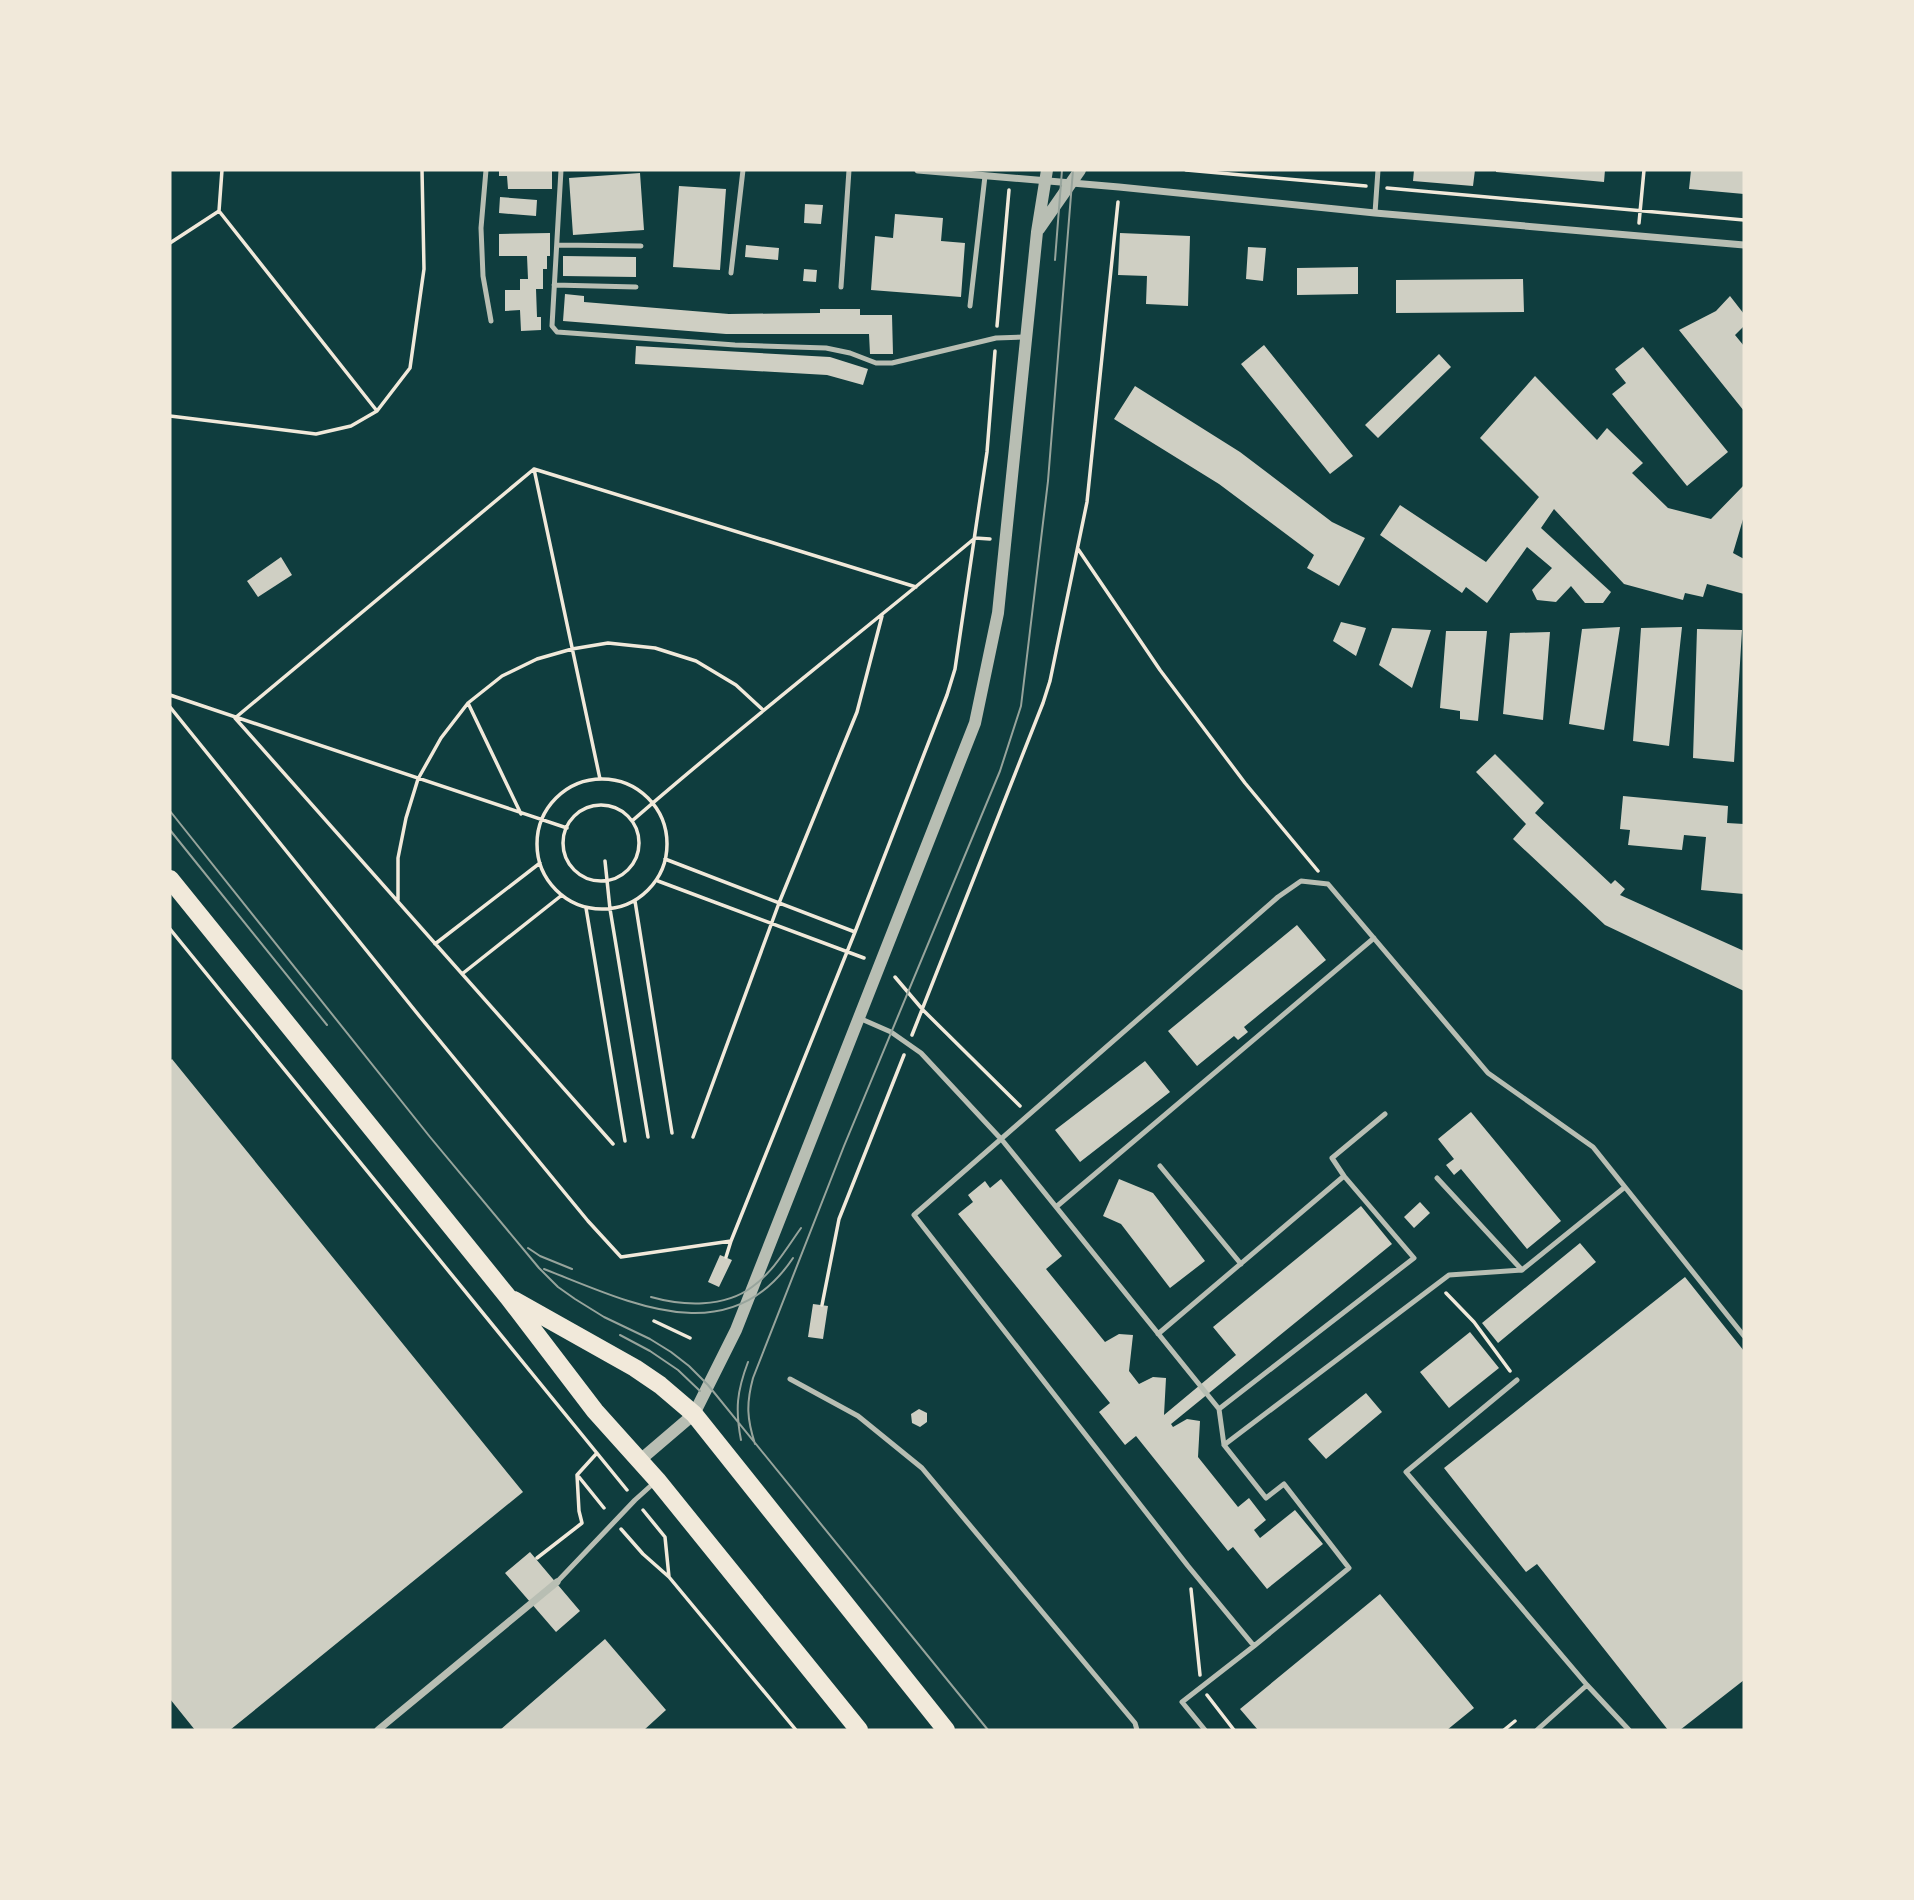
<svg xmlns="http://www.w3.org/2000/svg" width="1914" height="1900" viewBox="0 0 1914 1900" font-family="'Noto Sans',sans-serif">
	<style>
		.building { fill: #cfcfc3 }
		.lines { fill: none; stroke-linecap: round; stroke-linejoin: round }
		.path { stroke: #f1e9da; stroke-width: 3.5 }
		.service { stroke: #b8beb3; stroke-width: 5 }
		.minor { stroke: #b8beb3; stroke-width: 7 }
		.tertiary { stroke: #b8beb3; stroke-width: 12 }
		.primary { stroke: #f1e9da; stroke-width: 18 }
		.tram { stroke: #97a49c; stroke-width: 2 }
	</style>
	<rect width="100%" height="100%" fill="#0f3d3e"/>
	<path class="building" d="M499,170H552V189H508L507,176H499Z
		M1414,170H1475L1473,186L1413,181Z
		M1496,170H1605L1604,182L1496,172Z
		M1691,170H1744V194L1689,189Z
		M640,173L644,230L573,235L569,178Z
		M679,186L726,189L720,270L673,267Z
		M500,197L537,200L536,216L499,213Z
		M805,204L823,205L821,224L804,223Z
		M895,214L943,218L941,241L965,243L961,297L871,290L875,236L893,238Z
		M550,233V256H547V269H543V289H536L537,317H541V330L521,331L520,310L505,311V290H520V279H528L527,256H499V234Z
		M1120,233L1190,236L1188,306L1146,304L1147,276L1118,275Z
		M746,245L779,248L778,260L745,257Z
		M1248,247L1266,248L1263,281L1246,279Z
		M563,256L636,257V277L563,276Z
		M1358,267V294L1297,295V268Z
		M804,269L817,270L816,282L803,281Z
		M1523,279L1524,312L1396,313V280Z
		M565,294L584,296V302L729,314L820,313V309H860V315H892L893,354H870L869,334H726L563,321Z
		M1730,296L1744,314V326L1735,335L1744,346V411L1679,330L1716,311Z
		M1264,345L1353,456L1330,474L1241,364Z
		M636,346L830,357L868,369L863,385L827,375L635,364Z
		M1643,347L1728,452L1687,486L1612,394L1626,383L1615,369Z
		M1439,354L1451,367L1378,438L1365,425Z
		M1535,376L1597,440L1607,428L1643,463L1632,473L1668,508L1711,519L1744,485V516L1733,553L1744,559V594L1707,584L1703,597L1685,593L1683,600L1624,584L1554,509L1541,528L1611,592L1603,603H1585L1571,586L1556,602L1537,600L1532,590L1552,568L1527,547L1487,603L1466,587L1462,593L1380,535L1400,505L1486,562L1539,497L1480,438Z
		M1135,386L1240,452L1332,522L1365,538L1339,586L1307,568L1314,555L1219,484L1114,419Z
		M281,557L292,575L258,597L247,581Z
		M1341,622L1366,628L1356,656L1333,641Z
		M1620,627L1604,730L1569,724L1582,629Z
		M1682,627L1669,746L1633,741L1641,628Z
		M1392,628L1431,630L1412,688L1379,665Z
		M1697,629L1742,630L1734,762L1693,758Z
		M1446,631H1487L1478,721L1460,719V711L1440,708Z
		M1550,632L1543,720L1503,714L1510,633Z
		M1495,754L1544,803L1535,813L1611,884L1615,880L1625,889L1620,895L1744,951V991L1605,925L1513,839L1526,824L1476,772Z
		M1623,796L1728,806L1727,823L1744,824V894L1701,890L1706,837L1684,835L1682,850L1628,845L1630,830L1620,829Z
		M1297,925L1326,960L1244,1027L1248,1032L1238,1040L1234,1036L1197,1066L1168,1031Z
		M172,1059L523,1492L230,1730H195L170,1699V1061Z
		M1145,1061L1170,1092L1080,1162L1055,1130Z
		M1471,1112L1561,1221L1527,1249L1461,1169L1454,1175L1446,1165L1454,1159L1438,1139Z
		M1001,1179L1062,1256L1046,1269L1105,1342L1119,1334L1133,1335L1129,1371L1139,1384L1153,1377L1166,1378L1164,1415L1236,1355L1213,1327L1361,1206L1392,1244L1171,1424L1173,1427L1187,1419L1200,1421L1198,1457L1238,1507L1249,1498L1266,1520L1254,1530L1260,1538L1295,1510L1323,1544L1267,1589L1233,1547L1228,1551L1136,1436L1125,1445L1099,1412L1110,1403L958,1214L973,1202L968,1195L985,1181L990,1188Z
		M1119,1179L1153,1193L1205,1261L1170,1288L1121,1224L1103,1216Z
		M1420,1202L1430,1213L1414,1228L1404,1217Z
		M1580,1243L1596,1262L1498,1343L1482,1323Z
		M720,1255L732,1260L719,1287L708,1282Z
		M1685,1277L1744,1351V1680L1680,1730H1668L1537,1564L1526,1572L1444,1468Z
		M813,1304L828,1306L823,1339L808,1337Z
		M1470,1332L1499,1368L1449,1408L1420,1372Z
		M1366,1393L1382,1412L1326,1459L1308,1439Z
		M919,1409L927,1413V1422L920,1427L912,1423L911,1414Z
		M530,1552L580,1611L556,1632L505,1573Z
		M1380,1594L1474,1708L1447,1730H1258L1240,1709Z
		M605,1639L666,1710L644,1730H500Z"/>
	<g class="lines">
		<path class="path" d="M222,170L219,211L377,411
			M1186,170L1366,186
			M1387,188L1744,220
			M1639,223L1644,170
			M170,243L219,211
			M997,326L1009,190
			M170,416L316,434L351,426L377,411L410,368L424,269L422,170
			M534,469L600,779
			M1078,549L1160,670L1245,783L1318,871
			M170,695L567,828
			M468,703L521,814
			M170,707L421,1018L588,1221L621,1257L731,1241L855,932L947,695L955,669L987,452L995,351
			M537 844a65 65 0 1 1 130 0a65 65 0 1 1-130 0Z
			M563 843a38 38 0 1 1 76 0a38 38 0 1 1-76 0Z
			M632,821C743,724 861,633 975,538L990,539
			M665,859L855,932
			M605,861L610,909L648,1137
			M658,881L864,958
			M398,900V858L406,818L418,779L441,738L468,703L502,676L537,659L572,649L608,643L655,648L696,661L736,685L763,710
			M635,901L672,1133
			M586,908L625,1141
			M170,929L627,1490
			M435,944L540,863
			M462,974L562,895
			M895,977L923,1010L1020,1106
			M912,1035L1043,703L1050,681L1087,502L1118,202
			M693,1137L779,903L857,712L882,616
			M613,1144L235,718L534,469L916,587
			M726,1257L731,1241
			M1446,1293L1474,1322L1510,1371
			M822,1305L839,1219L904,1055
			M654,1321L690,1338
			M579,1477L604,1508
			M643,1510L665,1537L669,1577L796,1730
			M621,1529L643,1554L669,1577
			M537,1558L582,1523L579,1511L577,1475L597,1453
			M1191,1589L1200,1675
			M1207,1695L1234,1730
			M1504,1730L1515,1721"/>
		<path class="service" d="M486,170L481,228L483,276L491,321
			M561,170L552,326L557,332L735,345L826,348L850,353L876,363H892L996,338L1026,337
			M1375,213L1378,170
			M557,245L641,246
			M731,273L743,170
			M554,285L636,287
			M841,287L849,170
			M970,306L985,176
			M859,1018L891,1032L921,1053L1002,1140L1219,1409L1224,1445L1266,1498L1284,1484L1349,1568L1254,1646L1188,1566L914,1215L1278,897L1301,881L1328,884L1488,1073L1593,1147L1744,1336
			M1160,1166L1241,1264
			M1344,1176L1332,1158L1385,1114
			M1437,1178L1522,1270
			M1056,1207L1374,938
			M1158,1334L1344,1176L1414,1258L1219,1409
			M790,1379L858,1416L922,1468L1135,1723L1137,1730
			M1517,1380L1406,1472L1587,1685
			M1224,1445L1449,1275L1522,1270L1625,1187
			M557,1582L635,1500L655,1482
			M1205,1730L1182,1702L1254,1646
			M1537,1730L1587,1685L1629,1730"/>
		<path class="minor" d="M918,170L1119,187L1375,213L1744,245
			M378,1730L557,1582"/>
		<path class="tertiary" d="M1039,229L1080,170
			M639,1461L694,1414L736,1330L975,723L998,613L1037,232L1047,170"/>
		<path class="primary" d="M170,879L508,1297L595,1411L657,1480L859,1730
			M514,1300L635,1368L660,1385L694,1414L946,1730"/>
		<path class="tram" d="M1055,260L1062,170
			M170,811L430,1137L539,1268L558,1287L575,1299L604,1317L650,1339L671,1352L689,1366L708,1385L988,1730
			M170,830L327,1025
			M528,1248L540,1256L572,1269
			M544,1269C629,1302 729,1354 793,1258
			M651,1297C683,1306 724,1308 752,1287C773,1272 786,1249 801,1228
			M620,1335L650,1351L678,1370L700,1391
			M741,1440C735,1409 737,1391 748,1362
			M755,1444C747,1419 746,1404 753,1378L844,1146L1000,771L1021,706L1048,481L1073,170"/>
	</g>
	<rect width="1914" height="1900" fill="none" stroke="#f1e9da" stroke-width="343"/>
</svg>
